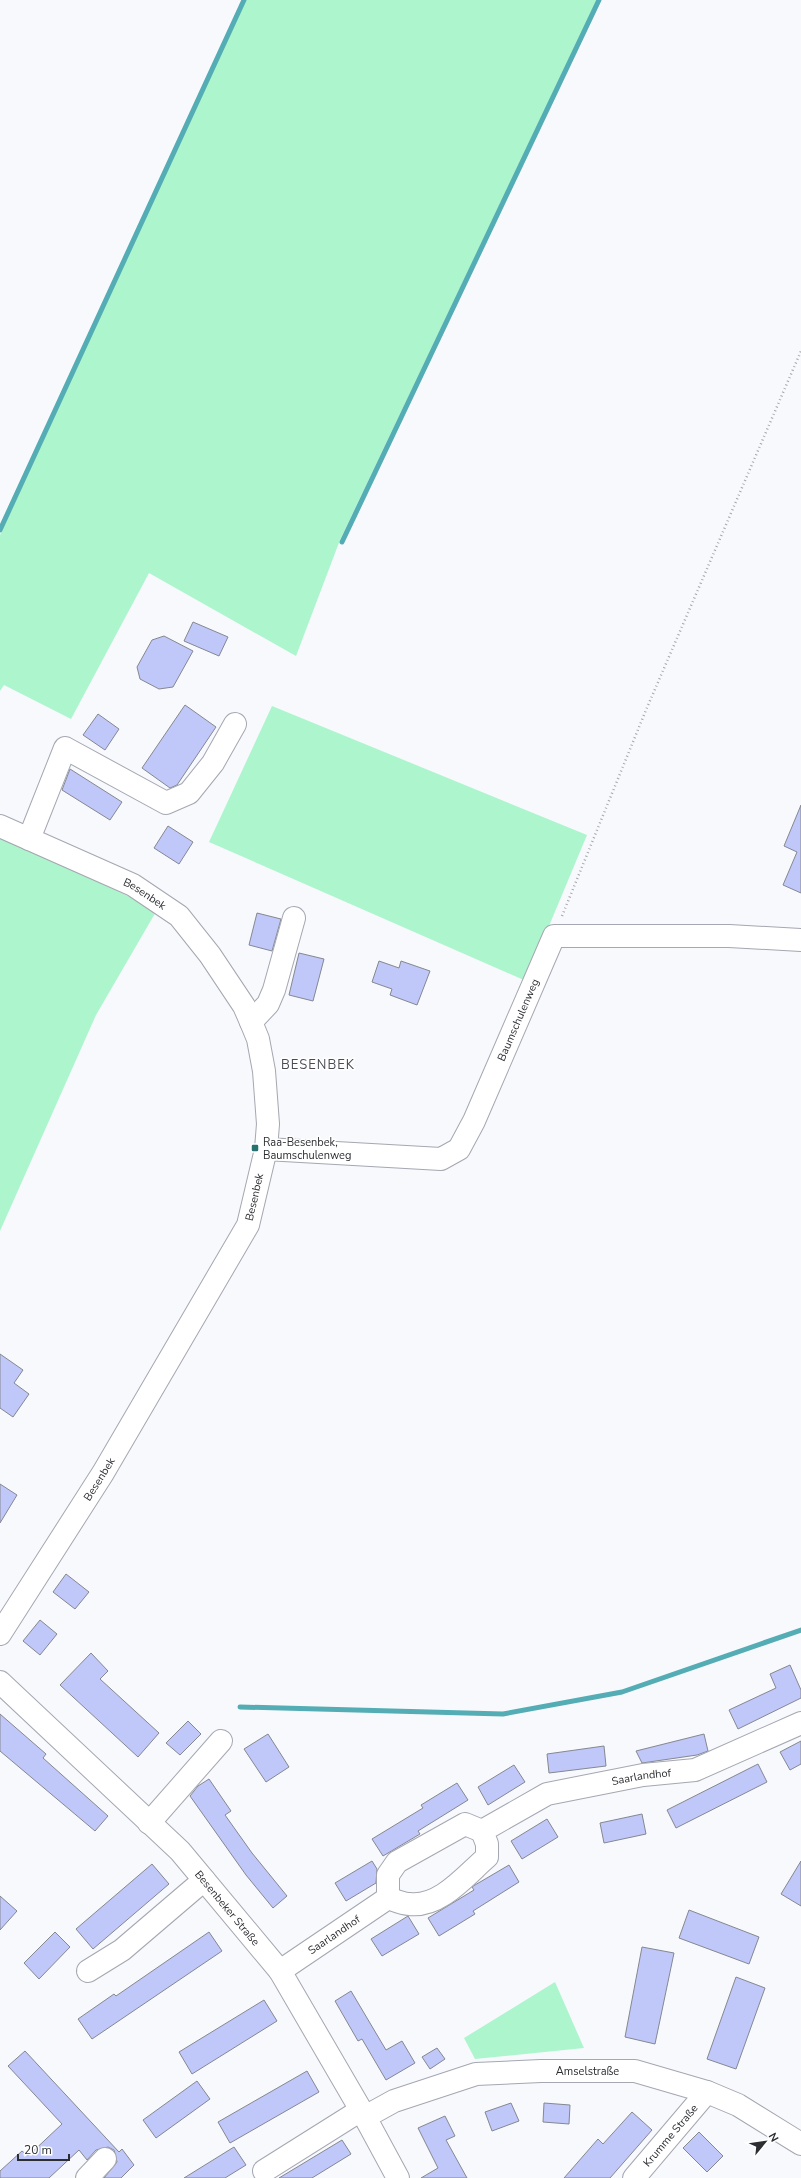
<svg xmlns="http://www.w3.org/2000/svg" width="801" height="2178" viewBox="0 0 801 2178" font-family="'Nunito Sans',sans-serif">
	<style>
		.green { fill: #adf5cd }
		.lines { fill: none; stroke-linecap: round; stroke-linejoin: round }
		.stream { stroke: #54adb4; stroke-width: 5 }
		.building { fill: #bfc8f8; stroke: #858791 }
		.minor-casing { stroke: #a5a7b1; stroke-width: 24 }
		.path { stroke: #a7a8ac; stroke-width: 2.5; stroke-dasharray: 1 3; stroke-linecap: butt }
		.minor { stroke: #fff; stroke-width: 22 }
		.poi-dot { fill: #277170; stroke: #fff; stroke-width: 1.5 }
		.labels { text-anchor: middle; stroke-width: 3; stroke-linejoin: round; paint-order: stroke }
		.street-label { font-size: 11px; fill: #2d2e32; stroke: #fff }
		.poi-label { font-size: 11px; fill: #2d2e32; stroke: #fff; text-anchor: start }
		.quarter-label { font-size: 13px; letter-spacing: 1px; fill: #4a4c55; stroke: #fff }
	</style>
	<rect width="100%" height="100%" fill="#f8f9fd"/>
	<path class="green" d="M246,0H597L340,540L296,656L149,573L71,719L4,685L0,691V535Z
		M272,706L587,835L526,981L209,842Z
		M0,835L157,910L96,1015L0,1231Z
		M555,1982L584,2048L475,2059L464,2038Z"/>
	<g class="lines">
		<path class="stream" d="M0,530L244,0
			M342,542L599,0
			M240,1707L503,1714L622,1692L801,1630"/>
	</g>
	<path class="building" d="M193,622L228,637L219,656L184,641Z
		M164,636L193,651L173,687L159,689L140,679L137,667L152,640Z
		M185,705L216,727L177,785L170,788L142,768Z
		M98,714L119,729L105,750L83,735Z
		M70,769L122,802L110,820L62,790Z
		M801,805V893L783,885L797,852L784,846Z
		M168,826L193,842L179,864L154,848Z
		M257,913L281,919L272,951L249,945Z
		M299,953L324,959L313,1001L289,995Z
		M379,961L399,968L401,961L430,971L417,1005L390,995L392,989L372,982Z
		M0,1354L23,1370L14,1383L29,1394L13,1417L0,1408Z
		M0,1484L17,1495L0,1523Z
		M66,1574L89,1592L75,1609L53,1592Z
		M40,1620L57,1634L40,1655L23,1641Z
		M91,1653L108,1671L100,1679L159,1733L138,1757L60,1685Z
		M790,1665L801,1690V1698L738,1729L729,1710L776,1688L770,1674Z
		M0,1714L46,1754L43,1758L108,1816L95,1831L0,1751Z
		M188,1721L201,1734L180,1755L166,1743Z
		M268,1734L289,1767L266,1782L244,1749Z
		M704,1734L708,1751L697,1755L642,1763L636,1751Z
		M801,1741V1764L790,1770L780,1752Z
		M604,1746L606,1766L549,1773L547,1754Z
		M758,1764L767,1782L676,1828L667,1810Z
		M514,1765L525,1782L488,1805L478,1787Z
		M209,1779L231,1811L225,1815L252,1853L287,1896L273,1908L246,1875L190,1796L198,1786Z
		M457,1783L468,1800L418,1831L420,1834L383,1856L372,1839L423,1808L421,1805Z
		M642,1814L646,1834L604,1843L600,1823Z
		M547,1819L558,1837L522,1859L511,1841Z
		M372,1861L377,1869L376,1883L346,1901L335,1883Z
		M801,1861V1906L781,1894Z
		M152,1864L169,1884L93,1949L76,1929Z
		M509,1865L519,1882L473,1911L475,1914L439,1936L428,1918L474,1890L472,1887L475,1885Z
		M0,1896L17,1911L0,1930Z
		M689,1910L759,1937L749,1964L679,1938Z
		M408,1916L419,1934L382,1956L371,1939Z
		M55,1932L70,1947L39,1979L24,1963Z
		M209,1932L222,1951L92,2039L78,2019L114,1994L116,1996Z
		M642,1947L674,1953L655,2044L625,2037Z
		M736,1977L765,1988L736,2069L707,2059Z
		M351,1991L386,2050L402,2041L415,2063L386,2080L362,2039L358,2041L335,2001Z
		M264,2000L277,2021L192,2074L179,2052Z
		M437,2048L445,2059L430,2069L422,2057Z
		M25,2051L119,2152L122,2149L134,2165L121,2178H104L117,2162L114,2150L108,2147L96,2150L87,2160L79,2150L49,2178H0V2171L22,2151L28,2156L62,2124L8,2066Z
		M307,2071L319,2092L230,2143L218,2122Z
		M197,2081L210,2099L156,2138L143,2120Z
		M511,2103L519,2121L492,2131L485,2112Z
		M544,2103L570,2105L569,2124L543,2122Z
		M632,2112L652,2130L610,2178H564L598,2139L603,2144Z
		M445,2116L455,2136L446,2140L467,2178H421L438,2168L418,2128Z
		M699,2132L723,2156L707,2172L683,2148Z
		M342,2140L351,2154L312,2178H279Z
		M234,2147L246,2165L225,2178H184Z"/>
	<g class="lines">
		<g class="minor-casing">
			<g id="minor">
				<path id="s1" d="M0,826L133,885L179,916L210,955L244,1006L251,1022L258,1039L264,1071L268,1124L266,1149L248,1225L103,1473L0,1634"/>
				<path d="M29,839L65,748L166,803L189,793L213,763L235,724"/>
				<path d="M251,1022L268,1004L274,990L294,918"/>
				<path id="s2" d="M266,1149L441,1159L459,1149L474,1121L554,936H729L801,940"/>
				<path id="s3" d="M0,1682L180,1851L280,1971L365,2117L398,2178"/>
				<path d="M149,1823L221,1741"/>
				<path d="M388,1898V1875L397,1862L465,1824L482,1831"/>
				<path d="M88,1971L122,1950L204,1880"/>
				<path id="s4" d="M280,1971L388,1898C394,1900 402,1904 409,1904C440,1908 466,1875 487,1857V1844L482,1831L547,1794L643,1775L695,1770L801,1723"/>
				<path id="s5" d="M365,2117L394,2101L476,2074L541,2071H635L707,2092L738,2105L801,2144"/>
				<path d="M264,2171L361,2110"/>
				<path d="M87,2178L105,2159"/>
				<path id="s6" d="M634,2178L707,2092"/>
			</g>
		</g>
		<path class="path" d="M562,916L646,710L801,351"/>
		<use href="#minor" class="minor"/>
	</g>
	<rect class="poi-dot" x="251" y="1144" width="8" height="8" rx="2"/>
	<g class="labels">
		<g class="street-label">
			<text dy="4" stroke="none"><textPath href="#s1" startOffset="160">Besenbek</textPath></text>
			<text dy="4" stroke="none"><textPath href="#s2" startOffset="338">Baumschulenweg</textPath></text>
			<text transform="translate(254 1197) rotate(-77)" y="4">Besenbek</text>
			<text transform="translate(99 1479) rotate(-58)" y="4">Besenbek</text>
			<text dy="4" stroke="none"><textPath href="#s4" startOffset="444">Saarlandhof</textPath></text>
			<text dy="4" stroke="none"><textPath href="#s3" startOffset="321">Besenbeker Straße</textPath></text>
			<text dy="4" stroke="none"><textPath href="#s4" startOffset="65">Saarlandhof</textPath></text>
			<text dy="4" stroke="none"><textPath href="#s5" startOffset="231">Amselstraße</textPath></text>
			<text dy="4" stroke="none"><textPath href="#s6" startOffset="56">Krumme Straße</textPath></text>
		</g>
		<g class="poi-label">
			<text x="263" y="1146">Raa-Besenbek,<tspan x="263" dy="13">Baumschulenweg</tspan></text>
		</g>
		<g class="quarter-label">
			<text x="318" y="1069">BESENBEK</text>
		</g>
	</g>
	<g transform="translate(765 2142) rotate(61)" stroke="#ffffff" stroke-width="3" paint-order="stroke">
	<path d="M0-3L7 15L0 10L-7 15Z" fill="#2d2e32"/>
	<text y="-6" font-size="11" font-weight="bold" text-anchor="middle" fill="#2d2e32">N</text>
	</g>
	<path d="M18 2154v6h51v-6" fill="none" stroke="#2d2e32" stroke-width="2"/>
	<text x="24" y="2154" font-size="12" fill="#2d2e32" stroke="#ffffff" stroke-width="3" paint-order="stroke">20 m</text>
</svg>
